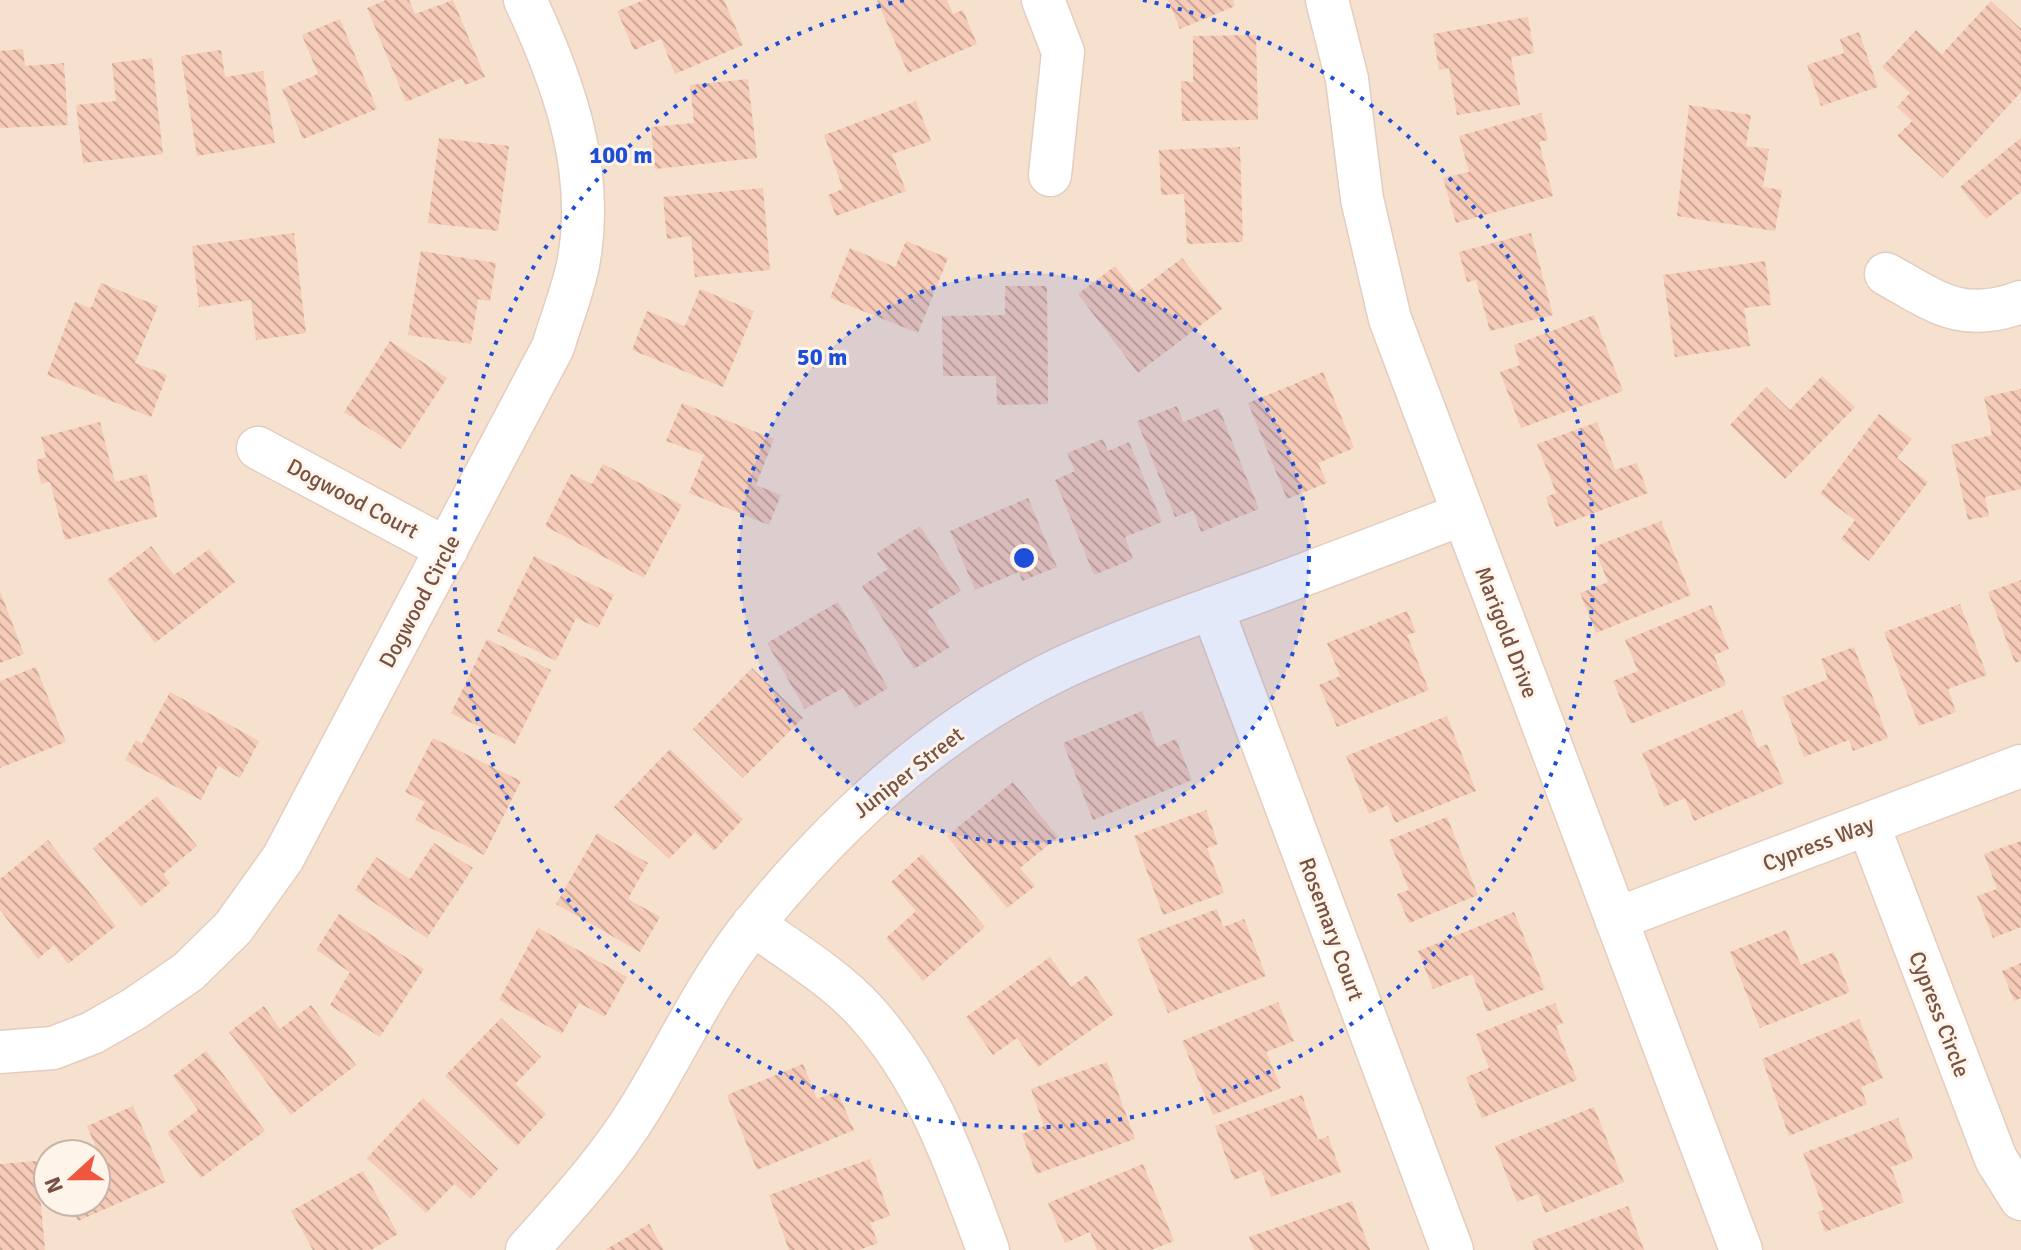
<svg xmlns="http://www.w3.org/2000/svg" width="2021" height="1250" viewBox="0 0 2021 1250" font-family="Signika,sans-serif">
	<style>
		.residential { fill: #f6e1cf; fill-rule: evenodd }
		.building { fill: url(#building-back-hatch) }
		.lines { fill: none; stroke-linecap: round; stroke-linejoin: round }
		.street-casing { stroke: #e4cdbf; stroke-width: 45 }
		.street { stroke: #fff; stroke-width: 42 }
		.ring { fill: none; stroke: #1d4ed8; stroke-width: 4; stroke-dasharray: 4 8 }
		.labels { text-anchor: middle; stroke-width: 6; stroke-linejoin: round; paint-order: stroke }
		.street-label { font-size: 22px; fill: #765346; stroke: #fff4e9 }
		.centre { fill: #1d4ed8; stroke: #fff4e9; stroke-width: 4 }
		.ring-label { font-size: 24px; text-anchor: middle; font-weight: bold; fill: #1d4ed8; stroke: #fff4e9; stroke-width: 6; stroke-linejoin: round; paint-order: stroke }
	</style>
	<defs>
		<pattern id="building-back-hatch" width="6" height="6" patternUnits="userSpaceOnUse" patternTransform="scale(2)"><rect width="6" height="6" fill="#f5cab7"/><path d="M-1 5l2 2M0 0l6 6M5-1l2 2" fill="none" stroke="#cba797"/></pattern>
	</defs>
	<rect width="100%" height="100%" fill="#fef0e1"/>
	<path class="residential" d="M0,0H2021V1250H0ZM48,1154H96V1202H48Z"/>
	<path class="building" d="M386,0H409L415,14L453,0L485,77L465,85L462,78L406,102L367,8Z
		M644,0H724L743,45L675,74L661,39L634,50L617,11Z
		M877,0H947L953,14L963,10L977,44L908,73Z
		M1168,0H1233L1235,6L1180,29Z
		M1991,1L2021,29V92L1943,178L1897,136L1912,121L1897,107L1910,93L1882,67L1916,30L1942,54Z
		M1528,17L1534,53L1511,57L1520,105L1457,115L1449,68L1439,70L1433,34Z
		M340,19L377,109L303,139L282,89L318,74L302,35Z
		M1859,32L1878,87L1821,106L1807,65L1844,53L1840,39Z
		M1256,35L1258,120L1182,121L1181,81L1193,82V36Z
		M23,49L25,66L64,63L68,125L0,128V51Z
		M221,50L225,77L263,71L275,143L197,156L181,56Z
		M152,58L163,154L83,163L76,105L116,101L112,63Z
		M748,79L757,158L655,169L651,127L694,123L690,85Z
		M916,101L931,141L892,154L906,191L836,216L828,195L843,189L824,135Z
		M1689,105L1751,115L1746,146L1769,149L1763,187L1782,190L1775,231L1677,216Z
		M1541,113L1548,140L1539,142L1553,196L1456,223L1443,178L1469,172L1459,136Z
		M439,138L509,146L498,231L428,223Z
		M2021,138V192L1986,219L1960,187Z
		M1240,147L1243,242L1187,244L1184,194L1161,195L1159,150Z
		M763,188L770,270L695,277L691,236L667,239L663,197Z
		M294,233L306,333L256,340L251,300L199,307L192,246Z
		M1531,233L1553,315L1490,331L1476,280L1467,282L1459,252Z
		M906,241L948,258L918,333L830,298L850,248L895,267Z
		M421,251L496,263L490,301L478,299L471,344L408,335Z
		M1182,258L1222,309L1138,373L1078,294L1115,266L1136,293Z
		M1765,261L1771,305L1744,308L1750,346L1675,357L1663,275Z
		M101,283L158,306L135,363L167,375L151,417L47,375L75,302L91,308Z
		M1005,286H1047L1048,404L997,405L996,376H943L942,316L1005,315Z
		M700,289L754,311L723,387L632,350L647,311L685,326Z
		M1594,315L1623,391L1521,428L1500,372L1520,365L1514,345Z
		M390,341L447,378L401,449L344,412Z
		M1323,372L1354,448L1318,463L1327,483L1287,499L1248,403Z
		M1822,376L1855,407L1785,479L1730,425L1766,387L1790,410Z
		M2021,389V489L1985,497L1989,516L1968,520L1951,445L1992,435L1984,397Z
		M682,403L774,439L756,485L781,495L769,525L689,493L704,455L666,441Z
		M1177,406L1183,422L1219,408L1259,509L1201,532L1193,511L1175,517L1137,421Z
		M1879,414L1912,439L1897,458L1928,482L1869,561L1841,539L1855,520L1820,494Z
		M100,422L115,482L147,474L157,517L65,540L50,482L41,484L36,460L46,457L41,437Z
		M1597,422L1615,470L1637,463L1648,493L1556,527L1546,497L1556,493L1537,444Z
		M1103,439L1108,451L1129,442L1162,522L1125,537L1133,559L1094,575L1055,480L1075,471L1067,453Z
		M603,464L682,505L644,578L545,526L571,474L592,484Z
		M1028,498L1057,567L1022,581L1019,572L975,590L950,531Z
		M1661,521L1691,595L1596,633L1580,593L1608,582L1594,547Z
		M920,526L961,591L927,611L950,647L914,669L862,586L888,569L877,553Z
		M151,546L174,575L209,549L235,582L155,643L107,580Z
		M534,556L614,595L598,628L576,618L556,661L497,631Z
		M2021,580V661L2015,663L1988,592Z
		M0,591L24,654L0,663Z
		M838,602L888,688L855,708L843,688L805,709L767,643Z
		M1960,604L1987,675L1948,689L1956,712L1919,726L1884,632Z
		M1711,605L1729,649L1714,655L1726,685L1631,724L1613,681L1638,671L1625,640Z
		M1407,611L1416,632L1407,635L1429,690L1337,727L1319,685L1340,676L1327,643Z
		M487,639L551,670L515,744L451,713Z
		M1854,647L1888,738L1853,751L1849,740L1804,757L1782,697L1828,679L1821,659Z
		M36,667L66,742L0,768V681Z
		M752,668L803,718L743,778L693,729Z
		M170,692L259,741L240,778L218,766L201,800L125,760L136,740L142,744Z
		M1742,710L1758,748L1767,744L1784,783L1694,821L1685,798L1664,807L1642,753Z
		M1142,711L1157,747L1176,739L1192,780L1093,820L1063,743Z
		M1447,716L1476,791L1395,823L1388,805L1369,814L1346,756Z
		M433,738L521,781L484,855L415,820L425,802L405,792Z
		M670,749L743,819L714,851L695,832L669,859L614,807Z
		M1013,782L1058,837L1020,868L1035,886L1007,908L947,836Z
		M157,796L197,846L163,874L170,883L141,907L93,848Z
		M1206,810L1218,844L1207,848L1224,893L1163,915L1134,836Z
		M1447,817L1478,895L1409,923L1397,894L1409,890L1389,840Z
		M597,833L648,863L628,899L660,917L640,952L556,904Z
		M48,840L116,926L68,964L54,945L38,959L0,910V879Z
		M2021,841V927L1993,938L1977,896L1997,889L1984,854Z
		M434,843L473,868L427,938L355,890L376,857L410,879Z
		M922,854L985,927L923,981L886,938L916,911L891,882Z
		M1217,909L1223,927L1244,919L1266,976L1168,1013L1137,939Z
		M1514,912L1545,989L1487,1012L1472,974L1433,989L1418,951Z
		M339,914L424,969L380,1037L330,1005L350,972L316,950Z
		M538,928L627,977L605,1017L579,1003L562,1034L499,1000Z
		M1786,930L1801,965L1834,952L1850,992L1760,1028L1730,952Z
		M1050,957L1071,987L1087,975L1114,1014L1038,1067L1017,1038L993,1055L966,1017Z
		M2021,963V998L2014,1001L2002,971Z
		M1278,1002L1294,1041L1266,1052L1281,1088L1213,1115L1182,1041Z
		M1555,1003L1563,1023L1556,1026L1577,1080L1482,1118L1466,1077L1489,1068L1476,1034Z
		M311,1005L356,1065L291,1115L229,1032L264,1006L280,1029Z
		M501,1018L541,1057L515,1084L546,1114L517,1146L445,1076Z
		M1859,1019L1883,1078L1861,1087L1867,1104L1789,1136L1762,1059Z
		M206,1051L265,1131L201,1178L167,1133L198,1110L173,1076Z
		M1107,1062L1135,1139L1036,1174L1022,1134L1044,1126L1031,1089Z
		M803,1064L817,1099L837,1091L854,1130L757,1170L727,1095Z
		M1302,1095L1318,1140L1328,1136L1341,1172L1271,1197L1261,1170L1234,1180L1215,1126Z
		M423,1098L498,1169L471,1199L454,1184L426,1213L367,1158Z
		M133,1106L166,1182L78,1221L70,1202H96L98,1152L87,1126Z
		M1594,1107L1624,1182L1545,1213L1538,1194L1517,1202L1495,1146Z
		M1898,1118L1913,1159L1891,1167L1904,1202L1825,1232L1818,1212L1824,1210L1803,1153Z
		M870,1159L890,1216L870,1223L878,1243L859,1250H789L769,1195Z
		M37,1161L45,1250H0V1164Z
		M1143,1164L1174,1241L1151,1250H1097L1090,1232L1065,1243L1048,1203Z
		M363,1171L398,1234L371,1250H313L291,1211Z
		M1352,1201L1370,1250H1254L1249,1237Z
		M1628,1206L1644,1250H1535L1532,1241Z
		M649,1224L664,1250H605Z"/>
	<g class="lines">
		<g class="street-casing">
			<path id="street" d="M1043,0L1063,52L1050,175
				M1327,0L1347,79L1362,199L1390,319L1741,1250
				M1886,274C1936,302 1962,324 2021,302
				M258,448L447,549
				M1212,608L1452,1250
				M1868,824L1996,1159L2021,1199
				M1616,919L2021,766
				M753,924C790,951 834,977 865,1011C928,1080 956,1164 988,1250
				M0,1052L53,1048L92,1033L134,1009L188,972L233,928L283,858L553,347C561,320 572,293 578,265C596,172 564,83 525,0
				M527,1250C567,1205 608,1161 639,1110C678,1047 709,978 756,921C840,817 942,725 1064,667C1127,638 1194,615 1260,591C1328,566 1395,540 1463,514"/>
		</g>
		<use href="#street" class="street"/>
	</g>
	<circle cx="1024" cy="558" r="285" fill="#1d4ed8" fill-opacity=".12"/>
	<g class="ring">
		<circle cx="1024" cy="558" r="285"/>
		<path d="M1143 0A570 570 0 1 1 905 0"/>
	</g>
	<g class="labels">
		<g class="street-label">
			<text transform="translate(353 498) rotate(28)" y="8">Dogwood Court</text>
			<text transform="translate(419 601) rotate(-62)" y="8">Dogwood Circle</text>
			<text transform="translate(1507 632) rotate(69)" y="8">Marigold Drive</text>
			<text transform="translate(908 772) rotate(-38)" y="8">Juniper Street</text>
			<text transform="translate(1818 843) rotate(-21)" y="8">Cypress Way</text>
			<text transform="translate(1332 929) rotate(70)" y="8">Rosemary Court</text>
			<text transform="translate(1940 1014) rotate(69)" y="8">Cypress Circle</text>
		</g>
	</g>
	<circle cx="1024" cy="558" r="12" class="centre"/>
	<g class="ring-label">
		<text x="621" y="163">100 m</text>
		<text x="822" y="365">50 m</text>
	</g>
	<g transform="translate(72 1178) rotate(249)"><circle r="38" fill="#fff4e9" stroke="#c8b4a8" stroke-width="2"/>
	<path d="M0-6L14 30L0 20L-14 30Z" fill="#f0563e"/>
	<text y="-12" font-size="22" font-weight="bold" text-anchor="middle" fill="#765346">N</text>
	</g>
</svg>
